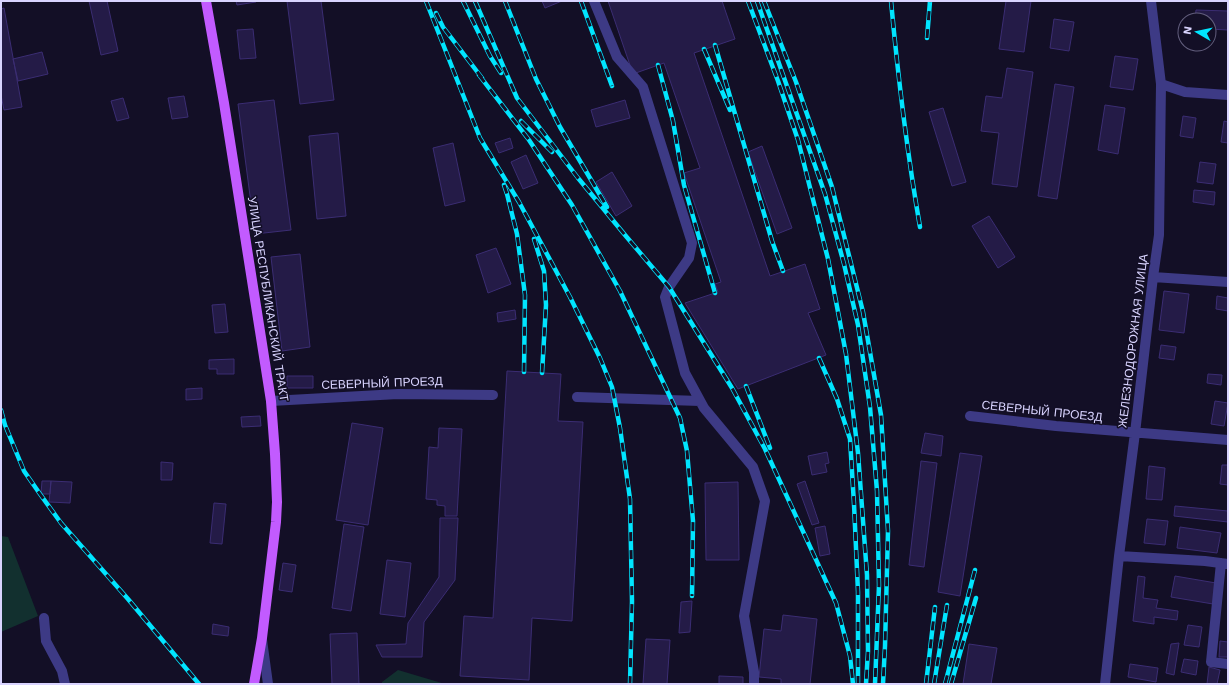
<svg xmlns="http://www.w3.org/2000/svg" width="1229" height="685" viewBox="0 0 1229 685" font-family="'Work Sans',sans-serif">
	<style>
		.green { fill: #12302f }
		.building { fill: #241b47; stroke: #3b2d73 }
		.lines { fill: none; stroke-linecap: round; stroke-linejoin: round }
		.minor { stroke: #3d3a85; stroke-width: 10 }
		.major { stroke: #c25bff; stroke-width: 10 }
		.rail-casing { stroke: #00e5ff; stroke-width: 4.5 }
		.rail { stroke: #130f26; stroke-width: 3; stroke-dasharray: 9; stroke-linecap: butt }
		.labels { text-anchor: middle; stroke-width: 3; stroke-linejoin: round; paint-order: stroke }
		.street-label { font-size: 12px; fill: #d9d4ff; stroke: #130f26 }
	</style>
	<rect width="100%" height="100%" fill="#130f26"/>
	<path class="green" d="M1,536L8,537L38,616L1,632Z
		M398,670L445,684H382V682Z"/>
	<path class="building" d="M89,1H107L118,51L101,55Z
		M236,1H256V2L237,5Z
		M287,1H321L334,100L300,104Z
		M542,1H562L545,8Z
		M608,1H722L735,39L694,53L770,276L805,264L820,309L808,313L826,355L738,389L685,303L718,292L715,284L721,282L684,173L700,168L664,63L633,74Z
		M1006,1H1031L1024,52L999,49Z
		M4,8L22,107L4,110L1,95V9Z
		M1196,10L1228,11V30L1209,29V20H1195Z
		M1054,19L1074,22L1069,51L1050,48Z
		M253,29L256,58L240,59L237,30Z
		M42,52L48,74L18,81L13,59Z
		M1115,56L1138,59L1133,90L1110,87Z
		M1007,68L1033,72L1017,187L992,184L999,133L981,131L986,96L1002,98Z
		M1055,84L1074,87L1057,199L1038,196Z
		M184,96L188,117L172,119L168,98Z
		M123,98L129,118L117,121L111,101Z
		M274,100L291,230L255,234L238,104Z
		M625,100L630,118L596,127L591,110Z
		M1105,105L1125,108L1118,154L1098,150Z
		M943,108L966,182L952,186L929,112Z
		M1183,116L1196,118L1193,138L1180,136Z
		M1224,121L1228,122V143L1221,142Z
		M338,133L346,216L317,219L309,136Z
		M510,138L513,148L499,153L495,143Z
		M453,143L465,201L445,206L433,148Z
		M762,146L792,228L777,234L748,152Z
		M526,155L538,183L523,189L511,162Z
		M1200,162L1216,164L1213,184L1197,182Z
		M612,172L632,206L616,216L596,182Z
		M1194,190L1215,192L1214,205L1193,202Z
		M989,216L1015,257L998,268L972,226Z
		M496,248L511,284L488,293L476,255Z
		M300,254L310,347L282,351L271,257Z
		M1164,291L1189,294L1184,333L1159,330Z
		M1217,296L1228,298V311L1216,309Z
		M225,304L228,332L215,333L212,305Z
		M515,310L516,319L498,322L497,313Z
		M1161,345L1176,347L1174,360L1159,358Z
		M234,359V374H217V369H209V360Z
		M507,371L561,374L558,421L583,422L572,621L532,618L529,680L460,676L464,616L493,618Z
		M1208,374L1222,375L1221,385L1207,383Z
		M287,376H313V388H287Z
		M202,388V399L186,400V389Z
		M1215,401L1228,403L1224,426L1211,424Z
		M260,416L261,426L242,427L241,417Z
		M352,423L383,428L368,525L336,520Z
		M439,428L462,429L457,516H445V506L437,505V500L426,499L429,447L438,448Z
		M925,433L943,436L941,456L921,453Z
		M827,452L829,463L825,464L827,472L812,475L808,456Z
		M960,453L982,456L960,596L938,592Z
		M921,461L937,463L924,567L909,565Z
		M161,462L173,463L172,480H161Z
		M1222,465H1228V485L1220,484Z
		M1149,466L1165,468L1162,500L1146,499Z
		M42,481H51L50,494H41Z
		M51,481L72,482L70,503L49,502Z
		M805,481L819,523L812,525L797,484Z
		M738,482L739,560H706L705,483Z
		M214,503L226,504L222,544L210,543Z
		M1175,506L1228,511V522L1174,516Z
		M440,518H458L455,580L424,622L422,657H382L376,645L406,644L408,623L439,577Z
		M1147,519L1168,521L1165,545L1144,543Z
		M344,524L364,527L351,611L332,608Z
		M825,526L830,554L820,556L815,528Z
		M1180,527L1221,533L1217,553L1177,548Z
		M387,560L411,563L405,617L380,614Z
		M283,563L296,565L292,592L279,590Z
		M1138,576L1145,577L1143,598L1158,600L1156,608L1178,611L1177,620L1154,617V624L1133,621Z
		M1175,576L1216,583L1213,604L1171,597Z
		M692,601L690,632L679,633L681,602Z
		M783,615L817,619L810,684H781V679L759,677L764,629L781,631Z
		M213,624L229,627L228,636L212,634Z
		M1188,625L1202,627L1199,647L1184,645Z
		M357,633L359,684H332L330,634Z
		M646,639L670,640L667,684H643Z
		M1220,641L1228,642V657H1219Z
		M1179,643L1174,675L1166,673L1171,644Z
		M969,644L997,648L991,684H963Z
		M1184,659L1198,661L1196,675L1181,672Z
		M1130,664L1158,668L1156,682L1128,677Z
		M1209,667L1220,670L1217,684H1207Z
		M719,676L743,677V684H719Z"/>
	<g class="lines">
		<path class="minor" d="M594,1L617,57L643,87L692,243L689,258L669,287L665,297L685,373L704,408L753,467L765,501L744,616L754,672V684
			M1161,84L1185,92L1228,95
			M1153,277L1228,282
			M577,397L700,401
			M271,401L398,394L493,395
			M970,416L1056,426L1228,440
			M1119,556L1205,561L1228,564
			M1221,563L1211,662L1228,664
			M44,618L46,641L62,671L65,684
			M262,640L268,684
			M1105,684L1119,556L1135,433L1153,277L1159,235L1161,84L1151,1"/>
		<path class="major" d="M206,1L224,103L271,401L275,454L277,502L276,522L262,638L254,684"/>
		<g class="rail-casing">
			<path id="rail" d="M426,1L480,138L519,202L570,297L600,358L612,387L620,428L630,499L632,601L630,684
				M463,1L490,56L501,73
				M475,1L517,98L578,178L625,235L669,287L732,388L765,449L836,603L850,656L853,684
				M505,1L536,79L560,127L607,207
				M581,1L612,86
				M748,1L778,81L798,140L828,259L846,354L858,453L867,575L868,651L866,684
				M757,1L825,194L844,264L858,325L870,407L877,491L879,585L875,684
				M764,1L796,82L832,187L863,312L881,415L888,531L885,646L883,684
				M891,1C898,77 907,152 920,227
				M436,13L443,27L482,78
				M927,38L930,1
				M715,45L772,241L783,271
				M704,49L730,110
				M658,65L673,121L684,185L715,293
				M479,75L529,140L572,205L620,291L680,418L687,451L693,521L692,596
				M521,121L552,152
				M504,185L507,194L517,234L525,295L524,372
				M534,239L544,271L546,305L542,373
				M819,358L837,399L850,439L854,504L858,592V684
				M746,386L770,448
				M1,410L5,425L24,471L40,494L61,523L128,599L199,684
				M926,684L935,607
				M934,684L947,605
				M945,684L975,570
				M951,684L976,598"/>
		</g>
		<use href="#rail" class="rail"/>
	</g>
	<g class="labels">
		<g class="street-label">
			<text transform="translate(268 299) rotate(81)" y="4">УЛИЦА РЕСПУБЛИКАНСКИЙ ТРАКТ</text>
			<text transform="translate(1133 341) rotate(-83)" y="4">ЖЕЛЕЗНОДОРОЖНАЯ УЛИЦА</text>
			<text transform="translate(382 383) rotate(-2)" y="4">СЕВЕРНЫЙ ПРОЕЗД</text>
			<text transform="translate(1042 411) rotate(6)" y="4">СЕВЕРНЫЙ ПРОЕЗД</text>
		</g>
	</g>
	<rect width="1229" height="685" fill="none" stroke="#d9d4ff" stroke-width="4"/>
	<g transform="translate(1197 32) rotate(279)"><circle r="19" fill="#130f26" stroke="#625e7d"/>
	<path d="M0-3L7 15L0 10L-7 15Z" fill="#00e5ff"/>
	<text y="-6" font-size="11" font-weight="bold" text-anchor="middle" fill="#d9d4ff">N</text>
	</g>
</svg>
